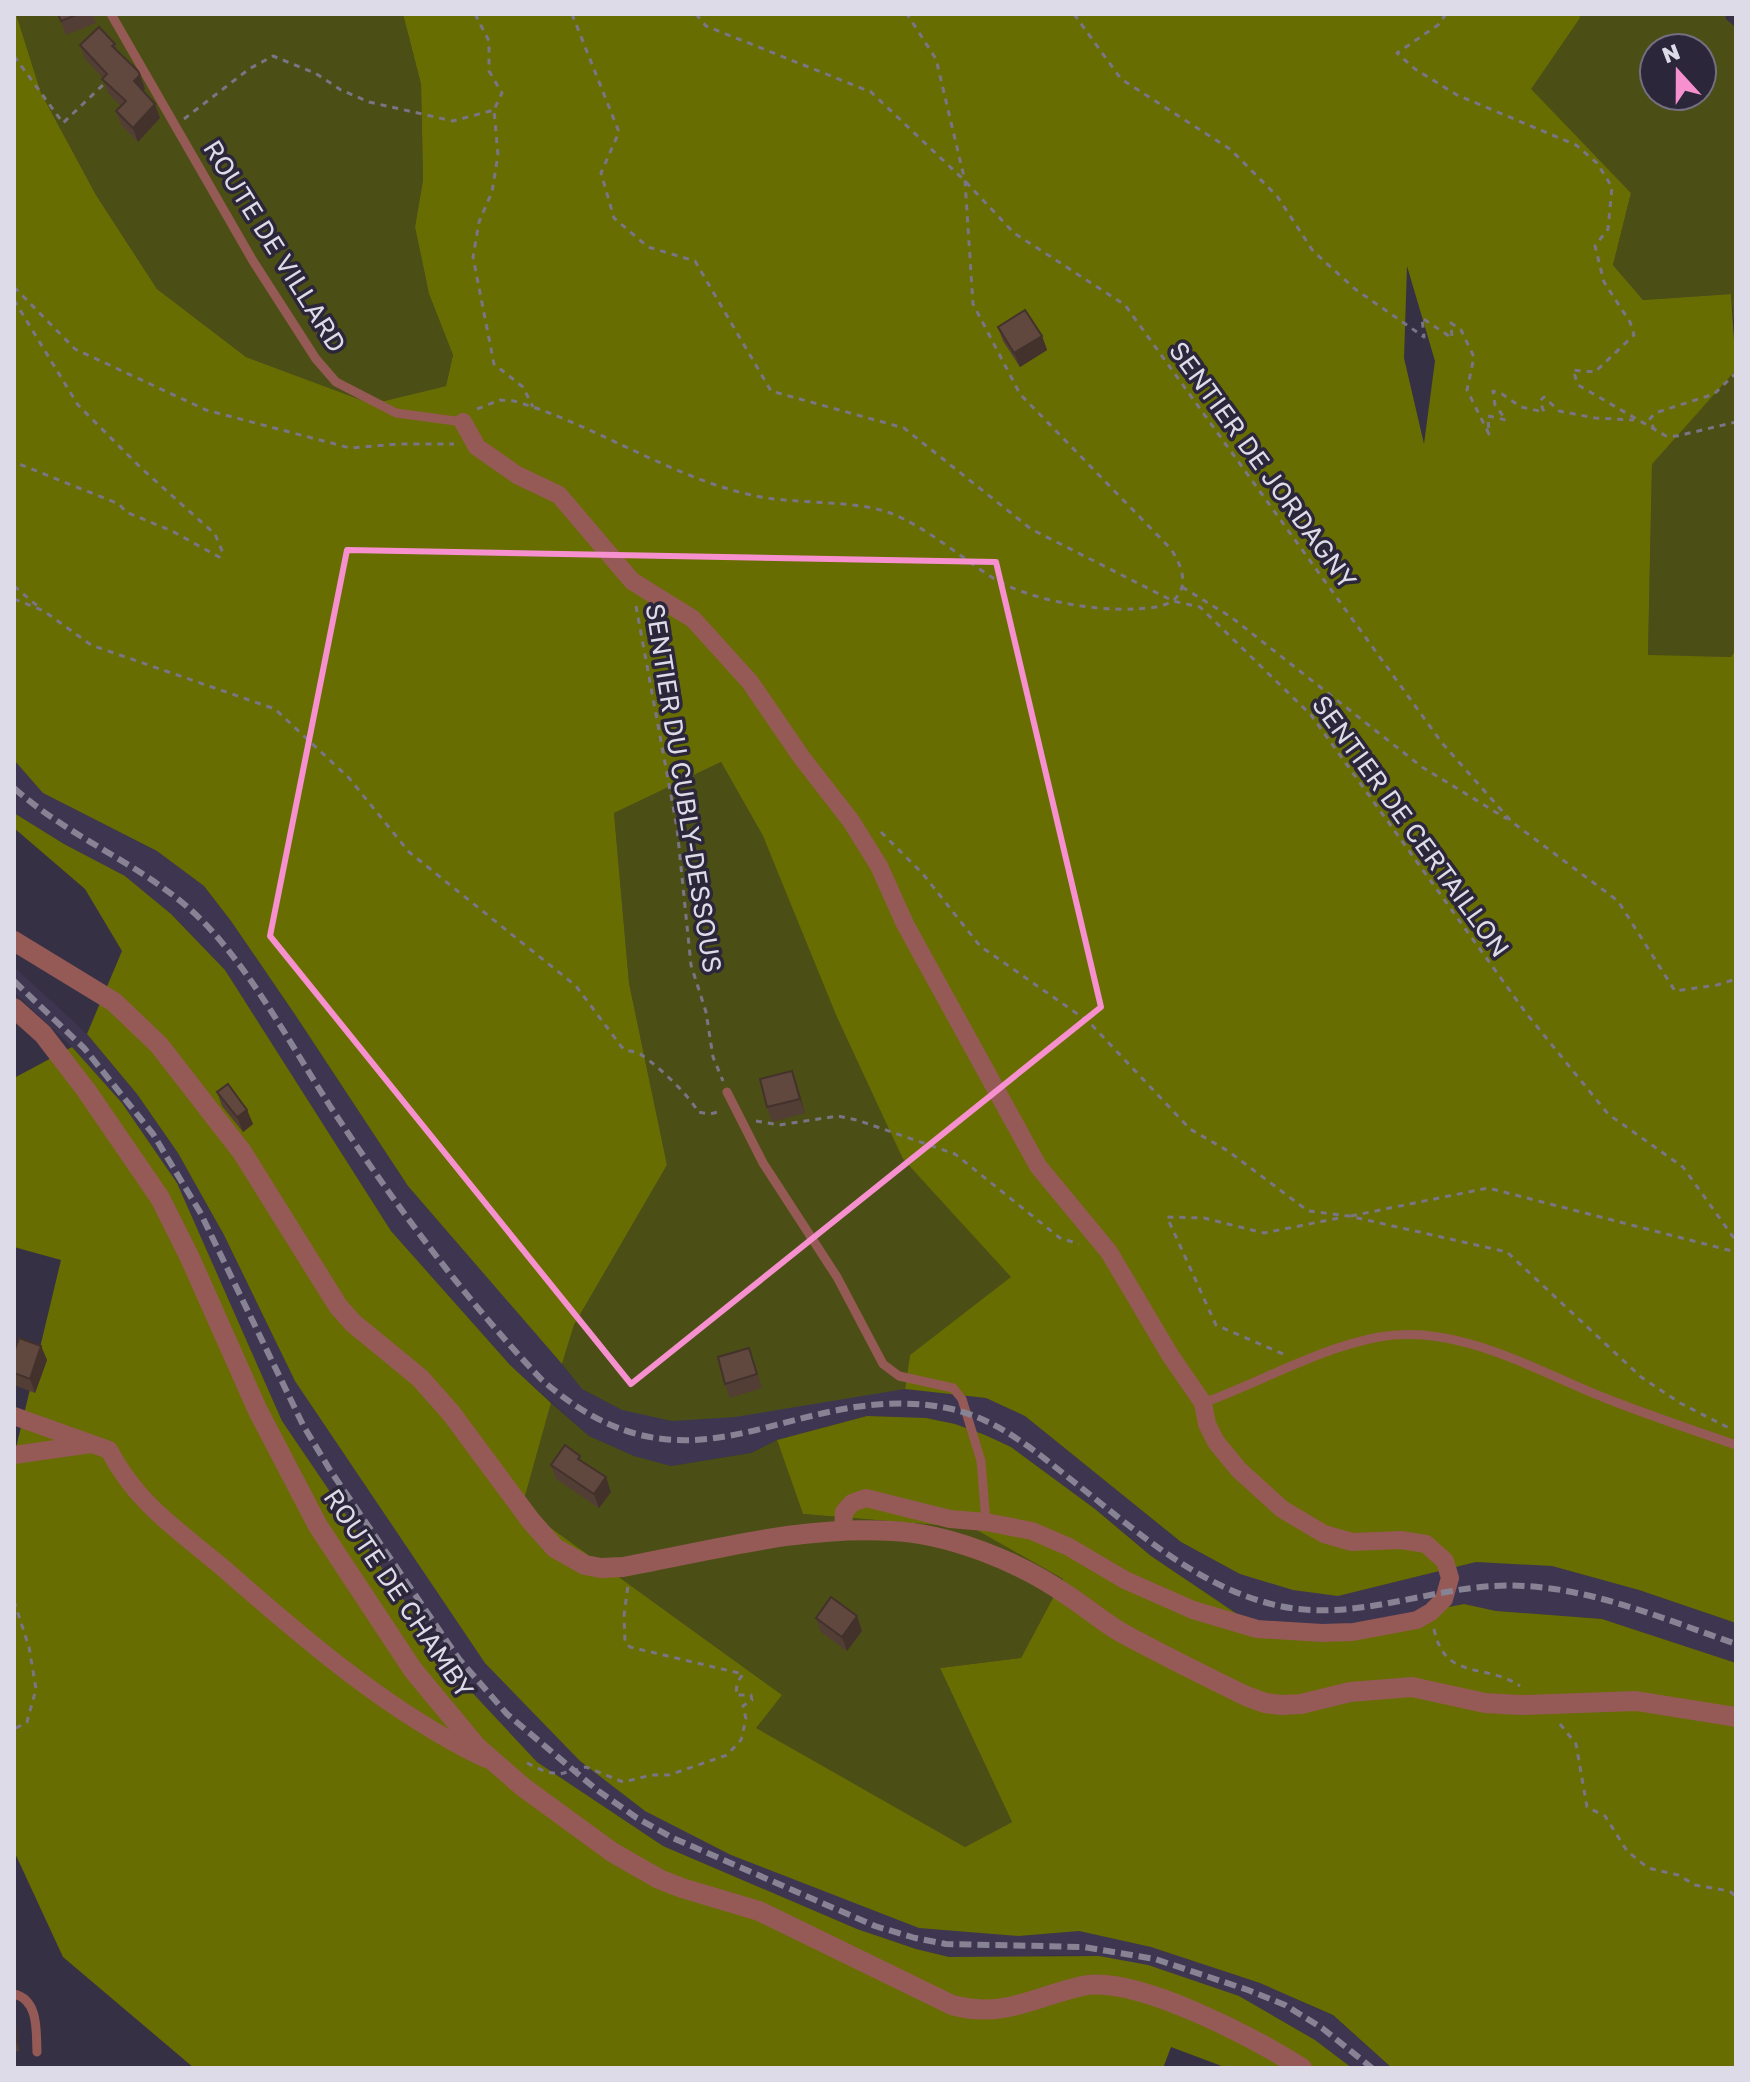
<svg xmlns="http://www.w3.org/2000/svg" width="1750" height="2082" viewBox="0 0 1750 2082" font-family="'Golos Text',sans-serif">
	<rect width="100%" height="100%" fill="#363044"/>
	<path fill="#3e3651" d="M14,760l29,33 114,58 47,35 27,35 65,95 112,170 135,154 39,49 40,21 198,-9 85,-12 81,9 39,18 156,126 59,32 98,22 138,-34 76,4 87,24 97,33v40l-134,-44 -106,-8 -32,-7 -110,21 -79,1 -35,-10 -89,-60 -56,-47 -84,-62 -56,-23 -29,-6 -59,-2 -90,24 -26,13 -80,13 -37,-10 -45,-20 -79,-71 -119,-134 -166,-261 -54,-56 -46,-38 -61,-32 -50,-31z
		M14,967l73,67 50,60 41,59 46,82 71,146 285,380 65,50 374,125 60,-5 72,16 109,36 72,32 60,53h-40l-37,-28 -76,-44 -124,-36 -16,-4 -49,-1 -57,4 -44,-2 -33,-8 -59,-20 -194,-83 -126,-84 -85,-91 -170,-250 -105,-238 -55,-80 -50,-56 -58,-55z"/>
	<path fill="#4c4f15" fill-rule="evenodd" d="M16,14h387l18,70 2,96 -8,47 14,67 24,61 -7,31 -74,18 -126,-47 -89,-68 -61,-94 -55,-102z
		M1580,14h145l1,5 10,9v312l-5,-46 -88,6 -30,-35 18,-72 -101,-104 50,-71zM1654,48h48v48h-48z
		M1736,370v279l-5,8 -83,-1 4,-193z
		M721,762l42,74 140,323 109,118 -102,78 -5,34 -170,28 -63,4 -50,-11 -40,-21 -20,-25 12,-39 93,-160 -38,-182 -15,-170z
		M551,1403l38,33 45,20 37,10 80,-13 26,-13 26,74 170,14 90,51 -42,79 -81,10 72,154 -47,25 -210,-119 27,-33 -260,-188z"/>
	<path fill="#686d01" fill-rule="evenodd" d="M14,14h2l25,79 55,102 61,94 89,68 126,47 74,-18 7,-31 -24,-61 -14,-67 8,-47 -2,-96 -18,-70h1177v4l-49,71 100,104 -18,72 30,35 88,-6 5,76 -84,94 -4,191 83,2 5,-8v974l-97,-33 -87,-24 -76,-4 -138,34 -45,-6 -53,-16 -59,-32 -156,-126 -39,-18 -81,-9 5,-34 101,-78 -108,-118 -66,-142 -74,-181 -42,-74 -107,51 15,170 38,182 -93,160 -12,39 -154,-178 -112,-170 -65,-95 -27,-35 -47,-35 -114,-58 -29,-33zM1407,266l28,95 -11,83 -20,-86z
		M14,813l50,31 61,32 46,38 54,56 166,261 119,134 41,38 -29,104 260,188 -26,33 209,119 47,-25 -72,-154 81,-10 42,-79 -90,-51 -170,-14 -26,-74 90,-24 59,2 29,6 30,11 26,12 84,62 56,47 89,60 35,10 79,-1 110,-21 32,7 106,8 134,44v405h-344l-59,-53 -73,-32 -109,-36 -72,-16 -60,5 -100,-8 -188,-73 -86,-44 -65,-50 -95,-98 -190,-282 -71,-146 -46,-82 -41,-59 -50,-60 35,-83 -37,-62 -71,-61z
		M72,1047l50,56 55,80 105,238 170,250 85,91 126,84 194,83 59,20 33,8 150,-1 49,9 91,31 76,44 37,28h-125l-56,-21 -8,21h-969l-131,-111 -49,-106v-395l47,-196 -47,-13v-169z"/>
	<g fill="none" stroke-linecap="round" stroke-linejoin="round">
		<path stroke="#7a7586" stroke-width="3" stroke-dasharray="6 6" stroke-linecap="butt" d="M475,14l14,27v30l13,22 -8,17 4,45 -6,37 -13,30 -6,35 21,107 29,23 10,20
			M572,14l47,118 -18,41 13,45 34,29 47,14 76,130 133,37 127,101 142,72 27,6 111,108 215,298 82,101 75,53 53,74
			M696,14l10,12 165,66 94,89 49,52 111,72 317,438 70,79 106,79 57,90 42,-6 19,-6
			M1074,14l47,65 109,70 47,47 36,55 42,38 69,48 -2,-19 30,20 -1,-15 10,7 13,27 -7,33 22,44 -1,-18 18,4 -11,-15 -2,-14 9,3 19,13 23,5 -4,-11 4,-4 15,14 36,7 39,2
			M1446,14l-8,11 -41,28 18,16 42,26 119,50 21,18 15,24 -4,42 -13,17 9,36 26,40 4,13 -39,37 -22,-2 5,15 88,51h11l59,-14
			M14,56l49,67 42,-40
			M184,119l65,-50 24,-13 42,17 26,17 28,12 84,19 41,-11
			M14,287l61,62 131,61 144,38 49,-4h55
			M14,300l64,105 62,62 75,67 8,19 -4,4 -47,-26 -46,-19 -7,-8 -105,-42
			M477,409l23,-9 14,1c82,24 154,75 237,94 43,10 101,4 139,18 33,12 72,45 103,65 36,22 100,33 141,31 14,-1 37,-1 45,-15 9,-15 0,-32 -8,-45l-151,-155 -47,-90 -8,-123 -29,-122 -29,-45
			M1655,430l-6,-10 6,-7 59,-19 22,-21
			M14,586l27,23
			M1182,587l49,30 191,150 85,52
			M14,599l30,12 47,34 184,64 74,69 60,74 167,134 48,64c7,1 14,2 19,6 15,10 48,41 55,56l12,2 12,-3
			M636,606l41,222 14,137 15,47 7,45 10,24
			M881,832l42,42 57,72 109,76 101,107 38,22 80,60 41,5 158,36 134,125 39,26 49,25
			M756,1121l23,4 59,-9 19,4 98,34 105,84 19,6
			M1351,1216l137,-28 248,64
			M1283,1354l-67,-29 -49,-108 37,1 60,15 80,-16
			M14,1601l15,46 7,42 -9,33 -13,7
			M1434,1629c11,53 51,33 86,57
			M1560,1724l16,20 11,63 18,9 22,35 21,17 30,7 17,10 34,6 7,5
			M527,1763l19,9 14,2 26,-7 37,15 29,-7h17l58,-20 14,-15 5,-21 -3,-13 9,-6 -1,-5h-15l1,-12 6,-9 -113,-27 -5,-5 -1,-26 4,-31"/>
		<path stroke="#955a55" stroke-width="9" d="M111,14l142,247 63,98 20,23 60,31 67,9
			M727,1092l36,71 74,114 46,87 16,12 54,12 9,11 19,62 5,61
			M1203,1403c58,-21 116,-55 176,-66 79,-14 155,33 226,61 43,17 87,32 131,47
			M14,1994c25,6 22,37 23,58"/>
		<path stroke="#955a55" stroke-width="18" d="M463,422l14,25 40,28 42,20 73,86 61,38 57,63 52,76 49,63 28,45 26,58 133,242 71,86 61,103 33,48 4,21 9,18 23,28 43,39 42,25 28,8 49,-2 25,4 19,17 5,17 -6,21 -13,13 -14,8 -64,12 -31,1 -65,-4 -64,-19 -68,-30 -56,-33 -37,-16 -46,-9 -36,-3 -84,-21 -14,5 -8,9 -1,18
			M14,1416l95,34c28,54 68,79 113,117 81,71 166,145 264,192
			M14,1455l77,-11"/>
		<path stroke="#955a55" stroke-width="20" d="M14,941l100,61 45,43 83,107 96,154 15,17 67,55 31,35 80,108 24,27 30,17 16,3 22,-1c88,-16 179,-42 270,-36 57,3 127,31 174,64 19,12 36,27 55,38 41,22 83,43 124,63l19,7 17,2 19,-1 49,-12 62,-5 73,16 36,2 115,-4 100,16
			M14,1008l29,26 43,56 74,108 30,60 68,153 60,115 95,144 63,76 47,41 89,65 47,27 23,9 77,23 193,94c51,14 82,-8 130,-19 53,-12 174,53 220,82"/>
		<path stroke="#888394" stroke-width="6" stroke-dasharray="12 6" stroke-linecap="butt" d="M14,788c61,55 141,80 197,142 47,52 81,117 119,176 63,96 133,191 212,274 154,134 248,-2 405,28 47,9 86,41 122,70 60,47 121,103 195,124 78,24 151,-11 229,-16 84,-5 165,31 243,58
			M14,981l70,67 69,86 47,78 103,213 27,45 129,189 48,55 90,76 40,28 36,20 202,88 40,12 31,6 138,3 71,12 93,31 37,15 37,23 50,40"/>
	</g>
	<path fill="#533e36" d="M58,14h34l4,9 -30,12z
		M115,44l2,7 23,24 5,14 -2,2 12,13 5,14 -22,24 -17,-17 -5,-14 5,-5 -13,-13 -5,-15 -18,-19 -5,-14z
		M998,327l44,9 5,14 -27,17 -17,-26z
		M792,1071l13,42 -33,9 -5,-15z
		M217,1092l30,18 6,14 -10,8 -21,-26z
		M41,1346l6,14 -12,33 -21,-8v-33z
		M754,1362l8,26 -32,10 -5,-14z
		M580,1456l2,6 29,30 -12,16 -43,-29 -5,-14z
		M816,1618l46,13 -15,20 -26,-19z
		M14,2003l5,48 -5,1z"/>
	<path fill="#43322c" d="M140,75l5,14 -6,6 -5,-14z
		M155,104l5,14 -22,24 -5,-14z
		M1042,336l5,14 -27,17 -6,-14z
		M792,1071l5,14 8,28 -5,-14z
		M247,1110l6,14 -10,8 -6,-15z
		M41,1346l6,14 -12,33 -5,-14z
		M606,1477l5,15 -12,16 -5,-14z
		M857,1616l5,15 -15,20 -5,-14z
		M14,2003l5,48 -5,-15z"/>
	<path fill="#60483f" stroke="#43322c" stroke-width="2" d="M58,14h21l-18,7z
		M99,27l16,17 -3,2 26,25 2,4 -6,6 21,23 -22,24 -17,-17 10,-10 -24,-22 5,-5 -27,-29z
		M1025,310l17,26 -28,17 -16,-26z
		M792,1071l8,28 -33,8 -7,-28z
		M228,1084l19,26 -10,7 -20,-25z
		M19,1338l22,8 -11,33 -16,-6v-21z
		M749,1348l8,26 -32,10 -7,-27z
		M565,1445l15,11 -2,3 28,18 -12,17 -43,-29z
		M831,1597l26,19 -15,21 -26,-19z"/>
	<path fill="none" stroke="#f690cf" stroke-width="6" stroke-linejoin="round" d="M347,550l649,12 105,445 -470,377 -361,-448z"/>
	<g text-anchor="middle" dominant-baseline="central" stroke-width="7" stroke-linejoin="round" paint-order="stroke">
		<g font-size="26" fill="#dedbe8" stroke="#2c263a">
			<text transform="translate(275 246) rotate(58)">ROUTE DE VILLARD</text>
			<text transform="translate(1263 465) rotate(54)">SENTIER DE JORDAGNY</text>
			<text transform="translate(684 788) rotate(81)">SENTIER DU CUBLY-DESSOUS</text>
			<text transform="translate(1411 826) rotate(54)">SENTIER DE CERTAILLON</text>
			<text transform="translate(399 1593) rotate(56)">ROUTE DE CHAMBY</text>
		</g>
	</g>
	<rect width="1750" height="2082" fill="none" stroke="#dedbe8" stroke-width="32"/>
	<g transform="translate(1678 72) rotate(339)"><circle r="38" fill="#2c263a" stroke="#736e80" stroke-width="2"/>
	<path d="M0-6L14 30L0 20L-14 30Z" fill="#f690cf"/>
	<text y="-12" font-size="22" font-weight="bold" text-anchor="middle" fill="#dedbe8">N</text>
	</g>
</svg>
